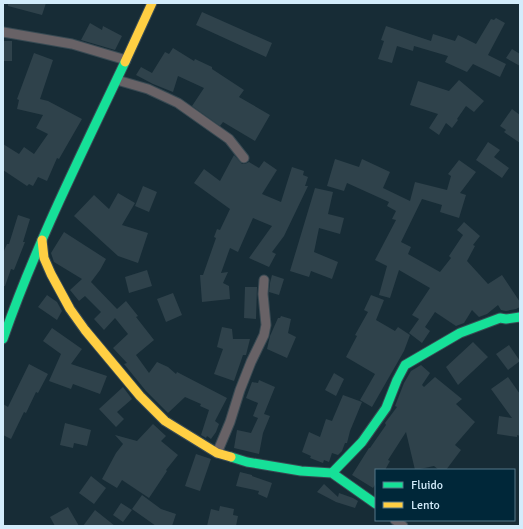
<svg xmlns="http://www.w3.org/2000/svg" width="523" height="529" viewBox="0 0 523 529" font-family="Signika,sans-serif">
	<rect width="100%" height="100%" fill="#172c36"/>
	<path fill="#2f424b" d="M8,3h38l-4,12 -34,-9z
		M202,12l70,31 -6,14 -70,-32z
		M496,18l9,5 -17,32 18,9 -6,13 -27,-13 -6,8 -22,-10 3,-6 -34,-10 -1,5 -16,-5 -5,17 -14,-4 6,-18 -3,-1 5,-14 45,15 2,-7 22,7 3,-6 18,9 15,-25 3,1z
		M90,23l12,7 1,-4 19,10 -7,14 -34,-10z
		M3,41h9v20h-9z
		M173,48l21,13 1,-2 17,8v2l32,21 -5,7 31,18 -15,26 -32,-19 -3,4 -28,-20 12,-18 -26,-12 -5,16 -20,-8 -17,-9 5,-8 11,6 13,-21 4,2z
		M512,49l8,5v12l-14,-8z
		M34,53l19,7 -13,39 8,2 34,18 -23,40 -2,-1 -10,23 -9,-4 -5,9 -4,-2 -2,2 -24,-16v-26l16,10 5,-7 10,7 14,-20 -12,-6 7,-13 -26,-6 2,-9 -2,-1z
		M459,80l25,21 -10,11 -8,-6 -9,13 1,1 -6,8 -6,-5 -7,12 -10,-7 9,-14 -28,-9 8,-24 31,10z
		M512,109l8,6v28l-16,-11 2,-2 -6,-4z
		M488,142l12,8 -6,7 15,11 -7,10 -26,-18z
		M234,155l8,9h3l4,-2 10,6 5,-7 13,9 -15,24 19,8 11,-35 12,4 -1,4 5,2 -3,9h3l-24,50 -12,16 4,2 -7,13 -20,-9 23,-32 -19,-8 -15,34 -8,-4 -9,25 7,-1 -5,11 6,3 1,13 -28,3 -2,-27h3l13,-37 -2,-1 3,-8 3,1 10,-21 -36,-26 10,-14 16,12z
		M335,159l24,8 3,-8 28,13 -7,16 27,13 5,-19 32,8 4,-14 -3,-2 11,-14 17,12 -16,21 6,2 -7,23 -19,-6 2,-7 -20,-6 -21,43 10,5 -3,7 32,18 11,-14 -2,-2 14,-21 -6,-5 7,-8 16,14 -7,9 2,1 -8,15 21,23 14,-9 18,27v5l-4,2 -10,2 -5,-1 -3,-5 -11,9 -8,3 -7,-7 -8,13 -8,3 -21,-14 -10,15 5,4 -8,12 -13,-10 10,-14 -7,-4 18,-27 -31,-18 -9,28 -11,-3 8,-29 -12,-6 21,-40 -4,-1 4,-8 -9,-5 2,-4 -42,-19 -3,8 -17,-5z
		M143,186l14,6 -8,20 -14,-6z
		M315,188l18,4 -5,22 16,4 -4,16 -21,-6 -5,24 24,10 -6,17 -21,-8 -2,6 -19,-6z
		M118,193l17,10 -13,22 26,8 -10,30 -20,-7 -44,-40 20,-21 15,14z
		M18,215l12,4 -7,23h2l-11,28 -3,-1 -6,17h-2v-33l4,-9h2z
		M64,232l42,27 -6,11 -9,12 26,27 9,-8 12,15 -2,1 18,23 -18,15 13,18 8,-11 11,5 8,7 1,-2 50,26 -12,23 4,3 -3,8 -5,7 -4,-3 -1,2 -5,-3 8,-25 -9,-4 1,-2 -16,-7 -17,16 -22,-22 -22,-27 3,-1 -14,-15 15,-14 -13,-16 -11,12 -10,-11 7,-7 -16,-16 -6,5 -9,-11 12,-11 -28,-17 -3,-9z
		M147,270l5,16 -23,7 -4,-16z
		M272,275l12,4 -5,16 -10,-3 1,-9z
		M245,287h12l-1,32 -12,-1z
		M173,293l9,22 -16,7 -9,-23z
		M47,295l10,7 5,9 -5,9 -19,-13z
		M371,295l13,5 -8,20 19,11 3,-4 12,8 -6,16 -32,56 -12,-7 15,-26 -29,-17 11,-21 -2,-1 13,-23 -4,-2z
		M281,316l10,3 -3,14 8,4 -9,21 -20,-9 3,-13 8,-18h2z
		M222,327l10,2 1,10h17l-4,16h-3l-9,26 -20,-7 9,-25 -6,-2z
		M52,328l30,21 -11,15 36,12 -7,18 -27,-10 -2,5 -22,-8 12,-27 -18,-13z
		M473,342l15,15 -30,28 -12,-18z
		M509,345l11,16 -12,9 -12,-16z
		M29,364l19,10 -10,19 -2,-1 -10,21 -2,-1 -13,27 -8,-4v-31l5,3z
		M421,365l9,8 -8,12 2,2 11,-10 27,22 -6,5 19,18 -20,23 6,5 -15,20h-7l-5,-4 -19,4 -9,-38 -18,28 2,1 -5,9h-9v13l-3,5 -21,-13 17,-27h1l16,-23 -1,-2 12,-16 -2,-1 9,-23 7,-12z
		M334,373l10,6 -8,17 -11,-6z
		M508,377l12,17v42l-3,-1v2l-20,-3 2,-18 13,2 -21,-29z
		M259,380l16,7 -11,27 6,2 -7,17 -4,21 -25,-6 3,-18 14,3 7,-15 -5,-2 5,-13 -12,-5 6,-16 6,1z
		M123,387l9,12 -15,13 7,7 -8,8 -17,-18z
		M343,395l19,7 -12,29 -3,12h-2l-3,8 -4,4 -6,-2 -3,9 -5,-2 -1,3 -13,-5 1,-2 -9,-4 7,-20 11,5 6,-18 6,2z
		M65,423l26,7 -4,16 -13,-3 -1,5 -13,-3z
		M153,424l13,12 -5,5 17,14 -12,15 1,1 -18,27 -27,-18 -5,8 -15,-9 14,-26 7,-9 -8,-9 22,6z
		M196,454l15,5 -11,32 -15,-5z
		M240,472l12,3v1l20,7 -5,15 -9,-4 1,-3 -23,-5z
		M91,476l15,12 -12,16 -15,-11z
		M324,484l14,13 1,-4 14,5 5,3 -3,7 -19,-6 -19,-10z
		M142,495l19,14 15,5 -4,12h-16l-24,-17z
		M121,503l11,7 -9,12 -10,-7z
		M220,506l14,3 -1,6 5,1 -2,10h-29l4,-17 8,2z
		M68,507l11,19h-24l-5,-9z
		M95,510l20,16h-32z"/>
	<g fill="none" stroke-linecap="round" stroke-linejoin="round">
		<g stroke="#384a53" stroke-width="11">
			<path id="street" d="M3,32l69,12 54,16
				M117,80l31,9 30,14 51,36 15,19
				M217,453l13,-31 10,-32 11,-28 13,-27 2,-10 -3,-31 1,-14
				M395,520l8,6"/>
		</g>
		<g stroke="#384a53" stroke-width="11">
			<path id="fast" d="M3,339c33,-95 79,-186 122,-277
				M231,457l16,5 54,9 31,2 44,31
				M332,473l30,-31 24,-34 11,-28 8,-15 55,-32 40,-15 6,1 14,-2"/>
		</g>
		<g stroke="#384a53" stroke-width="11">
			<path id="slow" d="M125,62l27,-59
				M42,240l2,18 7,16 19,35 15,21 55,66 25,25 52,32 14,4"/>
		</g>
		<use href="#street" stroke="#686266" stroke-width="9"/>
		<use href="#fast" stroke="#16e098" stroke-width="9"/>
		<use href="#slow" stroke="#ffcf43" stroke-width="9"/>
	</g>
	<rect width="523" height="529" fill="none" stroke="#d3ecfb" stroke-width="8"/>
	<rect x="375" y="469" width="140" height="52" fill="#002739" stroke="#547687"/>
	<rect x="383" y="482" width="20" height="6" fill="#16e098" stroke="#547687"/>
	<text x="411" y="489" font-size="12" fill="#d3ecfb">Fluido</text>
	<rect x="383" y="502" width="20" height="6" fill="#ffcf43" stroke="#547687"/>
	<text x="411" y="509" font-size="12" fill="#d3ecfb">Lento</text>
</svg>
